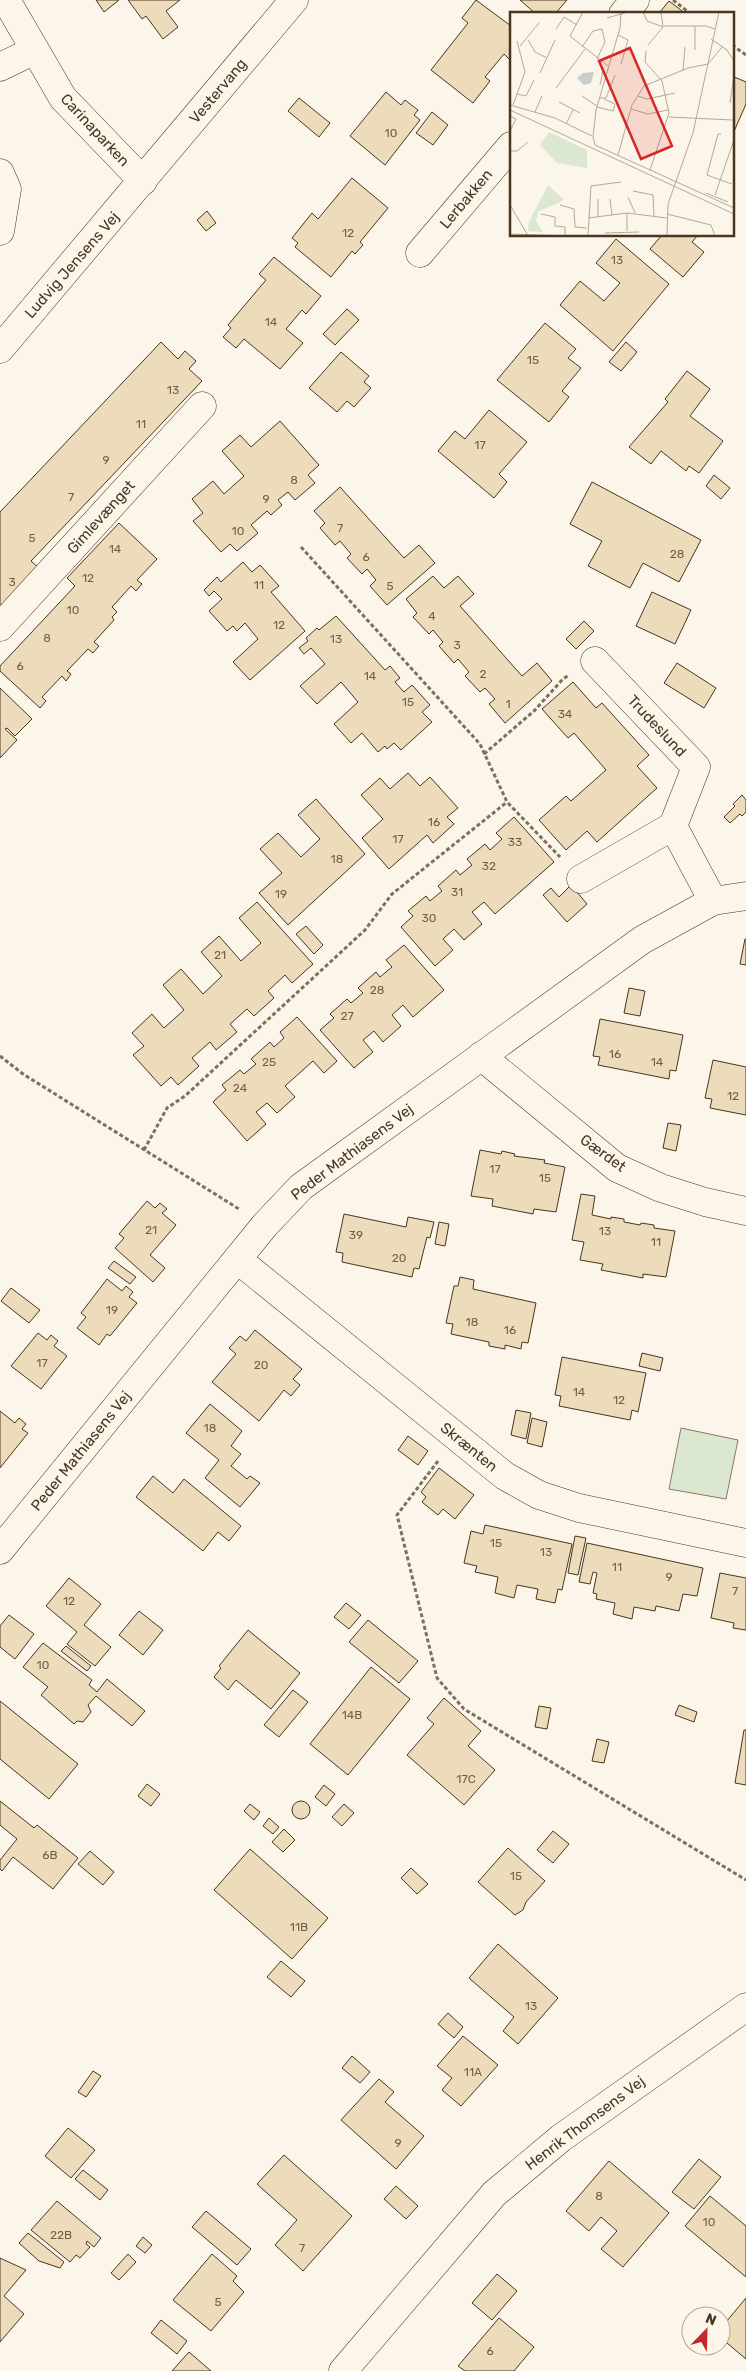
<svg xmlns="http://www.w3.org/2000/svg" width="746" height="2371" viewBox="0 0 746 2371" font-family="Rubik,sans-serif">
	<rect width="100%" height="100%" fill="#fbf6e9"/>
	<path fill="#dce7d0" stroke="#887966" d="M681,1428l57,12 -12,59 -57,-10z"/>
	<path fill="#ecdcbc" stroke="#4a3520" d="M96,0h23l-15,12z
		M128,0h52l-14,11 12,16 -15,12 -17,-23 -4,3z
		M476,0l35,26v31l-2,2 -5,-5 -19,23 5,4 -17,22 -42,-33 37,-47 -6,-5z
		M520,0h47l-12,14h-19z
		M669,1l17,13h-23l-3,-2z
		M732,76l14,6v22l-14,32z
		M386,92l15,13 4,-5 13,10 -4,5 6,5 -35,45 -35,-29z
		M299,98l31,25 -11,14 -31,-26z
		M432,112l16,13 -15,20 -17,-12z
		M352,178l36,30 -28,34 3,3 -8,9 -3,-3 -21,26 -36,-30 3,-4 -6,-5 20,-25 6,6z
		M207,211l9,12 -10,8 -9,-11z
		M662,235h36l-6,7 12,10 -21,25 -33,-28z
		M616,239l53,45 -56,67 -53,-46 20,-24 24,20 16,-18 -24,-20z
		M274,257l47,39 -15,18 -4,-4 -16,19 17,14 -23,26 -36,-30 -8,9 -13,-11 8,-9 -3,-3 38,-45 -7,-6z
		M347,309l12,11 -24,25 -12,-11z
		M545,323l31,26 -8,9 13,10 -19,23 7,6 -20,25 -52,-42z
		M161,342l17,17 7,-8 11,10 -7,8 13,12 -171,180 8,7 -39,42v-98z
		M626,342l11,10 -16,19 -12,-9z
		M341,352l28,24 -5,6 7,6 -17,19 -7,-6 -10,11 -28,-24z
		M687,371l23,18 -20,27 33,25 -24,32 -10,-7 -3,5 -25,-20 -10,13 -22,-17 39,-45 -3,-3z
		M489,410l38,32 -28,32 8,8 -13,16 -56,-47 17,-20 10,8z
		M280,421l39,44 -11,10 7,8 -20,17 -7,-8 -10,8 4,5 -11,10 -4,-4 -16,14 7,8 -21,18 -7,-7 -9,8 -28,-31 10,-8 -11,-14 21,-18 11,13 20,-18 -22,-25 18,-16 11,12z
		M714,475l16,13 -9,11 -15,-13z
		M592,482l109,58 -22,42 -36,-19 -13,25 -42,-22 14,-25 -32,-17z
		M340,487l64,71 15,-13 16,18 -48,42 -17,-19 6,-6 -9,-11 -5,5 -15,-16 4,-4 -11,-13 -5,4 -15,-17 5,-5 -11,-12z
		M119,523l38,36 -20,21 5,4 -6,7 -5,-5 -19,21 5,5 -5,5 2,3 -20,22 5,4 -6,7 -5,-4 -21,22 4,3 -5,7 -4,-5 -20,21 4,4 -6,7 -40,-37v-5l75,-80 -8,-8z
		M243,562l9,10 8,-7 19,21 -8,6 34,39 -55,49 -17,-18 25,-23 -13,-16 -8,8 -4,-5 -6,5 -18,-20 13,-12 -8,-8 -5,5 -5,-6 13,-13 4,5z
		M433,576l11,12 14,-12 16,18 -14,12 62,70 15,-13 15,18 -47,42 -16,-19 6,-5 -10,-11 -5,4 -15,-16 4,-4 -11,-13 -4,4 -15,-17 4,-4 -10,-12 -4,4 -16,-17 4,-4 -11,-14z
		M652,592l39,18 -16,34 -39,-18z
		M336,616l49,54 5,-4 10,12 -5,4 9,10 8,-7 18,20 -8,7 10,10 -31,28 -7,-7 -7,6 -2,-3 -7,6 -16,-19 -11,10 -17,-19 24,-22 -17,-20 -24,22 -17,-18 25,-22 -14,-16 -7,6 -5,-6 9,-7 -2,-3 11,-10 2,2z
		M584,621l10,10 -18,18 -10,-10z
		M677,663l39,25 -12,20 -40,-25z
		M573,682l23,26 6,-5 47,52 -12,11 20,22 -60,54 -10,-11 -21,19 -27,-30 27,-24 5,5 35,-31 -32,-37 -6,5 -26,-29z
		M0,688l32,31 -17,17 -8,-8 -2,1 12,11 -17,18z
		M408,773l12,13 10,-9 28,31 -11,9 7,7 -21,19 -6,-8 -38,34 -27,-31 21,-19 -22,-24 19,-17 10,11z
		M742,795l4,5v12l-4,4 -2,-2 -10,9 -6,-6 11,-11 -2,-2z
		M316,799l49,55 -77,71 -29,-32 23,-20 -22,-24 18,-16 23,24 19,-18 -22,-24z
		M514,817l40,45 -59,52 -11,-12 -12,10 10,12 -18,16 -10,-11 -11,10 10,11 -18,16 -34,-39 12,-11 -5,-5 18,-15 4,5 12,-10 -4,-5 18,-16 4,5 12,-10 -5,-6 18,-15 5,6 12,-11 -6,-6z
		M571,885l16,19 -20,18 -24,-27 8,-7 8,9z
		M257,902l56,62 -21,19 -7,-8 -17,16 6,7 -20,18 -7,-7 -17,15 7,8 -21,18 -6,-8 -18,16 7,8 -21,19 -7,-8 -10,9 -28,-31 11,-9 -12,-13 20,-19 12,14 20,-18 -21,-25 18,-16 22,25 19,-18 -21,-24 18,-16 22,25 20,-18 -22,-25z
		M306,926l17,19 -9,9 -18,-20z
		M745,939h1v26l-6,-1z
		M404,945l40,45 -31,27 -10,-12 -11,10 9,11 -18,16 -9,-11 -11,9 10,12 -19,16 -34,-38 14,-12 -4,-4 17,-15 4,4 12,-10 -5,-5 18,-16 4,5 12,-10 -6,-7z
		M629,988l16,3 -5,25 -16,-3z
		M297,1017l40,44 -13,12 -11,-12 -28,25 10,11 -18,16 -10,-10 -11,9 10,12 -19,17 -34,-39 13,-12 -4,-5 18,-15 4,4 12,-10 -5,-5 19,-17 4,5 10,-9 -4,-6z
		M600,1019l83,16 -7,36 -6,-1 -1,9 -71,-14 2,-8 -7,-1z
		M713,1060l33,7v48l-36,-7 2,-9 -7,-1z
		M668,1123l13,2 -5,26 -13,-3z
		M480,1150l21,4 1,-3 13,3 -1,2 31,4 -1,3 21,4 -9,45 -22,-3 -1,5 -41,-8 1,-7 -22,-3z
		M581,1194l14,2 -3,19 19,4v-2l13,2v3l16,3 1,-2 13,2v3l21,3 -9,46 -23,-3v4l-42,-8 2,-6 -23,-4 4,-18 -12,-2z
		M147,1201l8,7 5,-5 7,6 -5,4 14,12 -26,30 15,13 -12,14 -38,-34 9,-10 -5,-4z
		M344,1214l62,13 2,-10 26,5 -4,16 -3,-1 -8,32 -5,-1 -2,9 -70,-15 1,-9 -7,-1z
		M439,1222l10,2 -4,22 -10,-2z
		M114,1261l22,16 -6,7 -22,-16z
		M460,1277l14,3 -1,9 63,14 -8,40 -6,-1 -1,7 -16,-4v4l-16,-3v-4l-38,-8 2,-10 -7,-1 8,-37h4z
		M107,1279l15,12 4,-5 7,6 -4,5 8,6 -27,33 -3,-2 -8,11 -22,-17 9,-11 -5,-4z
		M11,1288l29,22 -11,13 -28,-22z
		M255,1330l47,39 -9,10 7,6 -9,11 -7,-6 -25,31 -47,-39 24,-28 -7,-6 11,-12 6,5z
		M38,1333l9,7 4,-5 7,6 -4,5 13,10 -26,33 -30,-23z
		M642,1353l21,5 -3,13 -21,-5z
		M562,1357l84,16 -8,39 -6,-2 -2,10 -71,-14 2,-10 -6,-1z
		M210,1404l32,27 -11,15 10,8 -10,12 16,13 3,-3 10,7 -20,24 -35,-29 14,-18 -33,-27z
		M516,1410l15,3 -5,26 -15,-4z
		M0,1411l15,12 4,-5 7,6 -4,5 6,4 -28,35z
		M532,1418l15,4 -5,25 -15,-4z
		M408,1436l20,15 -10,14 -20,-15z
		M439,1468l35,27 -19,24 -12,-10 -5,6 -16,-13 4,-5 -5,-5z
		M153,1476l20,17 11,-14 57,47 -12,15 -11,-9 -15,19 -67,-54z
		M485,1525l87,19 -10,46 -4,-1 -3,14 -19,-4 2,-10 -21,-4 -3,13 -19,-5 3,-16 -23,-5 2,-6 -13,-3 7,-32 12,3z
		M575,1536l11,2 -8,37 -10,-2z
		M587,1543l116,25 -6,28 -14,-2 -4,17 -23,-5 -1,5 -21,-4 -2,12 -19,-5 2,-11 -19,-4 1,-5 -4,-1 4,-20 -4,-1 -3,12 -11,-2z
		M720,1573l26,5v52l-13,-2 1,-5 -23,-5z
		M69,1578l32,26 -17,21 27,22 -16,19 -28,-22 10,-12 -31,-26z
		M346,1603l15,12 -12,14 -15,-12z
		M139,1611l24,19 -20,25 -24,-20z
		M9,1615l25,19 -19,25 -15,-12v-21z
		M368,1620l50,41 -19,22 -50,-41z
		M248,1630l52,43 -29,36 -35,-29 -8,10 -14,-13 7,-9 -2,-2z
		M43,1643l49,37 -3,5 8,7 10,-13 38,32 -13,15 -36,-30 -8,9 3,7 -8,10 -6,-1 -3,3 -33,-29 7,-8 -25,-20z
		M66,1646l25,20 -4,5 -26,-20z
		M371,1667l39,32 -62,76 -38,-31z
		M293,1690l15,12 -29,35 -15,-12z
		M444,1698l37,33 -13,15 27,24 -31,35 -57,-50 27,-31 -7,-6z
		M0,1701l78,63 -29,35 -49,-40z
		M679,1705l18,7 -3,10 -19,-7z
		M539,1706l12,2 -4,21 -12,-2z
		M744,1730h2v55l-11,-2z
		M597,1739l12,3 -5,21 -12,-2z
		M147,1784l13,10 -9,12 -13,-10z
		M324,1785l11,9 -9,12 -11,-9z
		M292 1810a9 9 0 1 1 18 0a9 9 0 1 1-18 0Z
		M0,1801l34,27 3,-3 41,33 -25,31 -40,-32 -11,14 -2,-2v-9l17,-21 -17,-14z
		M250,1804l10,8 -6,8 -10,-9z
		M344,1804l10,9 -12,13 -10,-9z
		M269,1818l10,9 -6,7 -10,-8z
		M284,1829l11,11 -12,12 -11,-10z
		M553,1831l16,13 -16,19 -16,-13z
		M508,1848l37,33 -19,21 -3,8 -8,5 -37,-33z
		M250,1849l78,69 -36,41 -78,-69z
		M90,1851l24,21 -11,13 -25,-21z
		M411,1868l17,16 -11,10 -16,-16z
		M498,1944l60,54 -40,46 -15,-13 11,-14 -45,-39z
		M281,1961l24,20 -14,16 -24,-20z
		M448,2013l15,14 -9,11 -16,-14z
		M463,2036l35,29 -37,41 -19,-16 10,-12 -15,-12z
		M352,2056l18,16 -10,11 -18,-15z
		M93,2071l8,5 -15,21 -8,-5z
		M379,2079l15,13 -9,10 39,34 -28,33 -55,-49z
		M68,2128l27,22 -24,28 -26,-22z
		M284,2155l68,61 -49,55 -28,-26 22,-25 -40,-36z
		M699,2159l22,18 -27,32 -22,-17z
		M609,2161l60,52 -46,54 -22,-18 16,-18 -16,-14 -12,14 -23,-20z
		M83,2170l25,20 -8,10 -25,-21z
		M396,2186l22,20 -12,13 -22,-20z
		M710,2196l36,30v51l-61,-51z
		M57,2201l44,37 -7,9 -7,-6 -1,3 4,3 -10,11 -4,-3 -6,7 -39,-32z
		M206,2211l45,38 -14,16 -45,-38z
		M28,2233l36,29 -4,6 -21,-7 -20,-18z
		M143,2237l9,8 -7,8 -9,-7z
		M128,2254l8,8 -17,18 -8,-7z
		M212,2254l25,22 -4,5 11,11 -33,39 -38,-31z
		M0,2258l26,12 -22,26 20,18 -24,28z
		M497,2274l20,17 -25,29 -20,-17z
		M746,2298v61l-25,-21v-10z
		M499,2318l35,29 -20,24h-49l-7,-5z
		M161,2320l26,21 -10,13 -26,-21z
		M189,2352l22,19h-39z"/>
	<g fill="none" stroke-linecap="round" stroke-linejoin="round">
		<g stroke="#4a3520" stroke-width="29">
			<path id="minor" d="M6,0l57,98 80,83
				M623,14l12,-14
				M0,67l35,-17
				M0,173l7,16 -7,42
				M420,253l91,-107
				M0,627l202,-221
				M595,661l101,106 -23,59 40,75
				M581,879l92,-53
				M481,1056l136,112 44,20 44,14 41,9
				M237,1259l268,217 34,19 40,13 167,35
				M0,1550l265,-325 36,-38 341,-247 71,-39 33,-5
				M343,2371l151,-177 67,-56 185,-131"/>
		</g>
		<g stroke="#4a3520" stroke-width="29">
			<path id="tertiary" d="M0,349l294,-349"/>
		</g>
		<path stroke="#7f6f5c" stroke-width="3" stroke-dasharray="4 2.5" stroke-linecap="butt" d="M673,0l18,14
			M732,45l14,10
			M301,547l179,197 27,58 53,55
			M484,754l50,-43 29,-32 6,-4
			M0,1056l23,18 216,135
			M144,1150l23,-42 18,-12 180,-166 27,-36 115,-92
			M438,1461l-41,54 40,163 27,31 282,171"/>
		<use href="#minor" stroke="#fbf6e9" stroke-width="28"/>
		<use href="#tertiary" stroke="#fbf6e9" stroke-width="28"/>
	</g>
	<g text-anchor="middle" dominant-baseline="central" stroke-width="4" stroke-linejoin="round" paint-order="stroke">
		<g font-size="12" fill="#725f47">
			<text x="391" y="133">10</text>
			<text x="348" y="233">12</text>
			<text x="617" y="260">13</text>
			<text x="271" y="322">14</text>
			<text x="533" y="360">15</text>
			<text x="173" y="390">13</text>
			<text x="141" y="424">11</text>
			<text x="480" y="445">17</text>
			<text x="106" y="460">9</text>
			<text x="294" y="480">8</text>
			<text x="71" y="497">7</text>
			<text x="266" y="499">9</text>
			<text x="340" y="528">7</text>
			<text x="238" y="531">10</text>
			<text x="32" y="538">5</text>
			<text x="115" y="549">14</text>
			<text x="677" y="554">28</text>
			<text x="366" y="557">6</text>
			<text x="88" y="578">12</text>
			<text x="12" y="582">3</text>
			<text x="259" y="585">11</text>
			<text x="390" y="586">5</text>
			<text x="73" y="610">10</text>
			<text x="432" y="616">4</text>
			<text x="279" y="625">12</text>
			<text x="47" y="638">8</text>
			<text x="336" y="639">13</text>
			<text x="457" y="645">3</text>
			<text x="20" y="666">6</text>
			<text x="483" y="674">2</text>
			<text x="370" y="676">14</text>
			<text x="408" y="702">15</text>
			<text x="508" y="704">1</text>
			<text x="565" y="714">34</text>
			<text x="434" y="822">16</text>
			<text x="398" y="839">17</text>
			<text x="515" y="842">33</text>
			<text x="337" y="859">18</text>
			<text x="489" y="866">32</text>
			<text x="457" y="892">31</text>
			<text x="281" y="894">19</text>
			<text x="429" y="918">30</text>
			<text x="220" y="955">21</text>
			<text x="377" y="990">28</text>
			<text x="347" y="1016">27</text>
			<text x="615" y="1054">16</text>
			<text x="269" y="1062">25</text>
			<text x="657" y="1062">14</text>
			<text x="240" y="1088">24</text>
			<text x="733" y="1096">12</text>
			<text x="495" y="1169">17</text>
			<text x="545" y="1178">15</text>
			<text x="151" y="1230">21</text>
			<text x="605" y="1231">13</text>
			<text x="356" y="1235">39</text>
			<text x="656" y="1242">11</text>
			<text x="399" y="1258">20</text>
			<text x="112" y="1310">19</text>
			<text x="472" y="1322">18</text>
			<text x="510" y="1330">16</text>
			<text x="42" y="1363">17</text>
			<text x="261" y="1365">20</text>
			<text x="579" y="1392">14</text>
			<text x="619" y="1400">12</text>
			<text x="210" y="1428">18</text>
			<text x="496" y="1543">15</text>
			<text x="546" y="1552">13</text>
			<text x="617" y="1567">11</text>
			<text x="669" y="1577">9</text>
			<text x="735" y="1591">7</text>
			<text x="69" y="1601">12</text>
			<text x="43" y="1665">10</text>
			<text x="352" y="1715">14B</text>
			<text x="466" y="1779">17C</text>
			<text x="50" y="1855">6B</text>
			<text x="516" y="1876">15</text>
			<text x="299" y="1927">11B</text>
			<text x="531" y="2006">13</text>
			<text x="473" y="2072">11A</text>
			<text x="398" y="2143">9</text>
			<text x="599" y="2196">8</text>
			<text x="709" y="2222">10</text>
			<text x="61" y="2235">22B</text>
			<text x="302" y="2248">7</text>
			<text x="218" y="2302">5</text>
			<text x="490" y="2351">6</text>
		</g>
		<g font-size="15" fill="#4a3520" stroke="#fbf6e9">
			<text transform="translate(218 91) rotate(-50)">Vestervang</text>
			<text transform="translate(95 130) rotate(47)">Carinaparken</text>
			<text transform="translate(466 199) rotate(-50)">Lerbakken</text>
			<text transform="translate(72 265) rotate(-49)">Ludvig Jensens Vej</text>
			<text transform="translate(101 517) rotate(-48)">Gimlevænget</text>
			<text transform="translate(657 726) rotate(47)">Trudeslund</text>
			<text transform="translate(352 1152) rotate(-37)">Peder Mathiasens Vej</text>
			<text transform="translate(603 1153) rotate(36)">Gærdet</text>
			<text transform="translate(469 1447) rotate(39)">Skrænten</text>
			<text transform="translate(81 1451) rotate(-51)">Peder Mathiasens Vej</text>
			<text transform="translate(585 2123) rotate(-37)">Henrik Thomsens Vej</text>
		</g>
	</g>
	<g transform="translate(510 12)">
		<rect width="224" height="224" fill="#fbf6e9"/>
		<path d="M39,120l38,18v18l-30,-5 -17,-18zM38,173l16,15 -26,12 -2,9 7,11 -15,-1 1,-9z" fill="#dce7d0"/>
		<path d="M84,60l-3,11 -7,2 -7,-7 6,-5z" fill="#c9cecd"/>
		<path fill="none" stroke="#b4a999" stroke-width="1" d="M73,0l-13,24 38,30M111,0l-1,16 -24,82 -3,27 2,8 139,63M133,0l4,9 16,6M97,6l21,-6M154,14h42l9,3M46,17l8,-12 13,8M108,23l10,5 -7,24M201,27l16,11 7,11M18,28l7,12 12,6M138,33l15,-18 -2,-15M10,34l19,-23M72,35l11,-16 9,-2 3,13 -8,17M185,38v-24M136,39l-1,11 17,19 7,32 -19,57M173,59l2,-24M30,61l15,-33M90,73l3,-14 -3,-6M46,76l29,-39M7,82l9,2 8,-16M72,84l15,10M128,84l9,3 28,-6M89,86h7l9,-23M49,90l21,11M220,91l4,-27M0,93l45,13 37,18M3,93l12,-33 -8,-31M87,95l16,4 2,-7 -11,-5M121,97l17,5 20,-4M0,98l224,104M25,100l7,-16M0,104l6,3 -6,12M159,105l64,3M56,112l7,-14M211,122h-3l-11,41 25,9M0,139h7l11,-9M108,143l14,-50 12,-19 44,-18 20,-4 15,-18M123,179l20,4 1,21M196,181l22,9M205,183l19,-55M118,185l7,16M100,187l2,16M0,193l17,29M50,193l14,4 1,18 12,1M117,201v18M31,202l14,3v9l10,1v8M157,202l44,11 4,11M88,205v-18M78,206l39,-5 40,5M95,221l34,-1M0,222l59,2M78,224l3,-50 30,-4M157,224l1,-32 25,-71 26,-121"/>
		<path fill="#d62828" fill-opacity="0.15" stroke="#d62828" stroke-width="2.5" d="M120,36l42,98 -31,13 -42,-98z"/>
		<rect width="224" height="224" fill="none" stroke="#4a3520" stroke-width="2.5"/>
	</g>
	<g transform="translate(706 2331) rotate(23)"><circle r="24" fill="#fbf6e9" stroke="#b4a999"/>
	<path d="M0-4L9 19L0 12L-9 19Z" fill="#c62828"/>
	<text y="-8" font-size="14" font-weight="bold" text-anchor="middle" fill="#4a3520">N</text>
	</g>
</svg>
